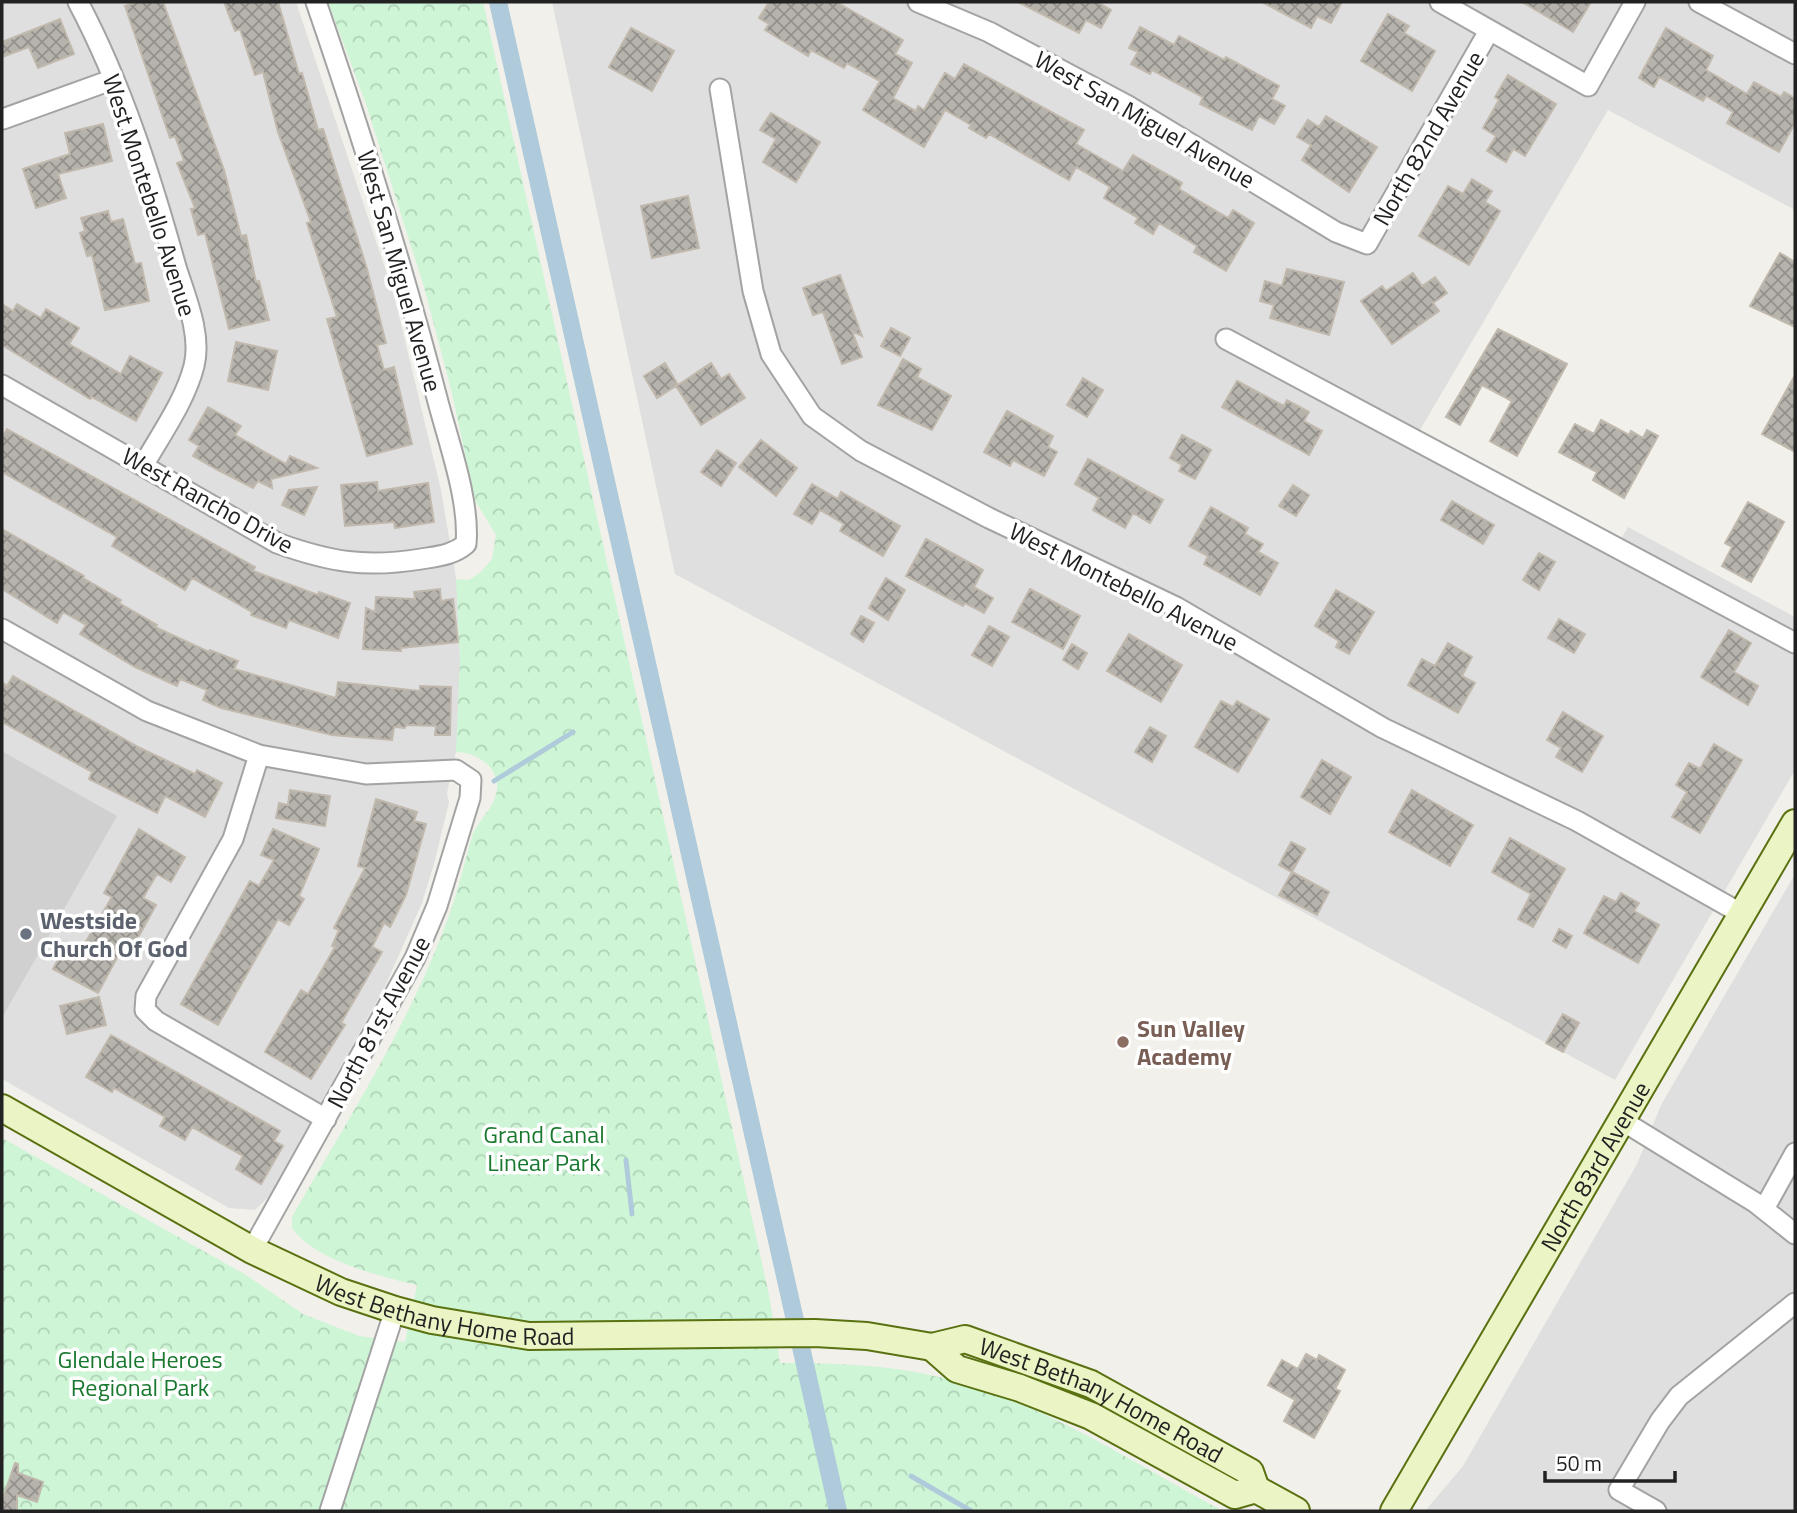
<svg xmlns="http://www.w3.org/2000/svg" width="1797" height="1513" viewBox="0 0 1797 1513" font-family="'Titillium Web',sans-serif">
	<defs>
		<pattern id="park-crowns" width="20" height="18" patternUnits="userSpaceOnUse" patternTransform="scale(1.75)"><rect width="20" height="18" fill="#cdf5d6"/><path d="M2 6a3 3 0 1 1 6 0M12 15a3 3 0 1 1 6 0" fill="none" stroke="#b0d2b7"/></pattern>
		<pattern id="building-cross-hatch" width="8" height="8" patternUnits="userSpaceOnUse" patternTransform="scale(1.75)"><rect width="8" height="8" fill="#b6b2ac"/><path d="M0 0l8 8M0 8l8-8" fill="none" stroke="#94908c"/></pattern>
	</defs>
	<rect width="100%" height="100%" fill="#f1f0ea"/>
	<path fill="#e0dfdf" d="M2,2h294l98,293 47,195 16,94 3,76 -3,87 -10,46 2,9 -15,62 -12,39 -37,83 -116,210 -14,14 -26,-2 -227,-129v-61l114,-202 -114,-65z
		M552,2h1243v208l-187,-100 -188,320 201,109 7,-12 167,90v153l-180,310 -940,-506z
		M1795,874v637h-370l38,-45 174,-302 24,-59z"/>
	<path fill="#d0d0d0" d="M2,751l115,65 -115,202z"/>
	<path fill="url(#park-crowns)" d="M328,2h155l286,1293 11,68c59,0 118,2 175,18 96,26 182,84 268,130h-1221v-373l244,137 57,39 56,22 46,6 12,-57c-38,-9 -103,-25 -125,-57v-11c53,-93 114,-187 152,-288 12,-30 19,-61 28,-92 6,-19 26,-30 25,-52 -1,-21 -23,-33 -41,-33l4,-92 -4,-81 13,1 12,-8 11,-13 4,-24 -21,-35 -24,-111 -27,-102 -58,-183z"/>
	<g fill="none" stroke-linecap="round" stroke-linejoin="round">
		<path stroke="#afcada" stroke-width="5" d="M494,781l79,-49
			M626,1160l6,54
			M911,1476l60,35"/>
		<path stroke="#afcada" stroke-width="18" d="M498,2l340,1509"/>
	</g>
	<path fill="url(#building-cross-hatch)" stroke="#c1b9ad" stroke-width="2" d="M137,2h26l61,168 17,66 5,-1 10,47 3,-1 10,39 -40,9 -24,-96 -7,2 -7,-26 4,-1 -18,-45 7,-2 -9,-25 -5,2 -45,-132z
		M224,2h54l21,72 3,-1 16,57 5,-1 44,140 19,74 -9,2 7,25 10,-3 18,77 -45,12 -40,-137 10,-2 -30,-94 4,-1 -33,-90 -15,-60 -8,3 -15,-46 -5,2z
		M769,2h67l67,38 -8,14 17,9 -19,35 23,13 2,-5 6,4 21,-37 10,6 9,-15 120,66 -8,14 47,27 10,-16 49,28 -3,6 49,29 5,-8 21,13 -28,48 -32,-19 3,-6 -38,-23 -6,11 -18,-11 3,-5 -34,-20 6,-11 -34,-20 -7,13 -80,-46 -3,4 -17,-10 2,-3 -26,-15 -21,37 -61,-37 17,-29 -33,-18 -3,5 -33,-18 -3,6 -43,-26 4,-6 -10,-6z
		M1018,2h79l14,8 -10,18 -15,-8 -7,13z
		M1262,2h80l-11,21 -14,-7 -6,12z
		M1522,2h69l-18,30z
		M1388,14l21,12 -5,7 31,18 -23,40 -51,-30z
		M60,19l14,35 -36,14 -9,-21 -27,10v-15z
		M1140,27l34,18 5,-9 45,24 2,-3 53,29 -7,13 13,7 -11,18 -15,-8 -7,14 -52,-26 3,-7 -51,-27 -2,4 -19,-10 7,-12 -9,-4z
		M631,28l43,23 -22,40 -43,-24z
		M1666,28l47,28 -7,14 41,24 7,-12 27,15 3,-5 11,6v25l-16,29 -52,-29 6,-11 -27,-16 -3,5 -44,-24 -5,10 -15,-9z
		M1508,75l48,29 -31,52 -12,-7 -7,13 -19,-11 9,-15 -13,-8 16,-28 -4,-3z
		M771,113l49,29 -24,40 -33,-20 13,-23 -16,-9z
		M1326,116l51,31 -28,45 -47,-32 9,-15 -14,-8 11,-17 11,7z
		M103,124l9,37 -54,13 8,24 -30,10 -13,-39 47,-15 -5,-21z
		M1472,179l20,12 -7,11 15,9 -31,54 -50,-29 29,-50 15,8z
		M688,196l11,52 -47,10 -11,-52z
		M108,211l3,11 12,-3 12,45 6,-1 8,38 -44,9 -13,-55 -5,1 -7,-23 5,-2 -4,-13z
		M1780,253l15,9v65l-45,-21z
		M1287,269l57,13 -15,53 -59,-17 4,-13 -14,-4 5,-20 17,5z
		M1413,273l9,13 13,-9 12,16 -14,10 6,8 -47,33 -31,-43 21,-15 4,5z
		M840,275l22,61 -10,-5 10,26 -20,7 -19,-52 -10,3 -10,-27z
		M2,304l11,7 4,-7 24,14 5,-9 33,19 -10,16 52,30 9,-18 32,17 -26,48 -44,-24 -2,2 -88,-54z
		M891,328l19,10 -10,18 -19,-10z
		M1498,329l69,35 -50,92 -27,-15 22,-40 -30,-16 -22,40 -14,-8z
		M236,342l41,9 -9,39 -40,-9z
		M903,359l18,10 -4,8 34,19 -19,34 -54,-25z
		M665,363l13,22 33,-22 10,16 8,-5 16,24 -44,27 -25,-39 -19,12 -13,-22z
		M1795,375v77l-33,-18z
		M1083,378l20,12 -16,27 -20,-12z
		M1237,381l47,25 3,-6 22,12 -5,9 18,10 -13,24 -87,-48z
		M208,407l33,19 -6,9 51,29 4,-8 27,12 -46,11 1,9 -14,-7 -5,7 -37,-19 -23,-13 6,-10 -10,-6z
		M1007,411l46,25 -5,11 9,5 -13,24 -31,-16 -3,6 -26,-14z
		M1601,420l28,15 2,-4 12,7 4,-8 11,6 -34,62 -31,-18 4,-8 -38,-20 16,-28 19,10z
		M7,429l248,138 -2,4 65,24 1,-3 31,11 -12,35 -49,-18 -3,8 -35,-13 1,-3 -60,-34 -7,12 -73,-44 5,-9 -115,-65v-34z
		M1182,435l29,15 -16,29 -16,-8 3,-6 -12,-7z
		M761,440l36,28 -21,28 -37,-29z
		M717,450l19,13 -15,23 -20,-14z
		M1088,459l75,41 -13,23 -17,-10 -8,15 -32,-18 6,-12 -24,-14z
		M377,482l1,9 50,-8 6,39 -39,6 -1,-6 -49,4 -4,-41z
		M812,484l26,15 3,-7 59,34 -17,30 -43,-25 4,-7 -24,-14 -8,14 -18,-10z
		M1293,485l16,10 -13,21 -17,-10z
		M317,487l-13,28 -22,-10 7,-15z
		M1452,501l42,24 -11,19 -42,-24z
		M1748,502l36,20 -33,60 -29,-16 10,-19 -7,-4z
		M1211,507l37,21 -3,6 18,10 -5,8 20,11 -18,32 -56,-31 4,-8 -19,-10z
		M2,529l82,47 -1,2 38,22 -2,3 38,22 -2,2 54,25 1,-2 28,11 -4,8 102,29 2,-16 82,9v-5l31,1 -1,48h-15l1,-9 -30,-1 -1,3 -11,-1 -2,13 -60,-5 -111,-27 -18,-8 4,-10 -27,-11 -3,7 -42,-19 -55,-33 6,-9 -23,-13 -6,11 -55,-34z
		M926,539l57,31 -9,17 19,11 -9,15 -19,-10 -2,3 -57,-30z
		M1539,553l16,9 -16,28 -16,-10z
		M886,578l19,12 -17,30 -19,-12z
		M440,589l1,12 12,-2 5,43 -57,6v3l-38,-2 3,-41 9,4 1,-15 39,2 -1,-7z
		M1030,589l50,27 -17,33 -51,-27z
		M1336,590l38,22 -25,42 -13,-7 3,-6 -24,-15z
		M861,616l13,7 -11,19 -12,-8z
		M1559,619l26,15 -11,19 -26,-15z
		M989,626l20,11 -17,29 -20,-11z
		M1729,630l22,13 -17,29 24,14 -10,19 -47,-28z
		M1129,634l53,31 -21,37 -54,-31z
		M1448,643l24,14 -10,19 13,7 -17,30 -50,-28 14,-26 13,7z
		M1072,644l15,9 -9,16 -15,-9z
		M13,676l127,72 55,26 2,-4 25,13 -17,34 -40,-21 -8,17 -68,-34 3,-7 -90,-50v-40l5,4z
		M1221,701l12,6 4,-6 32,18 -31,53 -43,-25z
		M1563,712l40,24 -21,36 -26,-15 5,-9 -14,-8z
		M1150,727l16,9 -14,26 -17,-10z
		M1714,744l28,16 -42,73 -28,-16 15,-25 -11,-7 13,-22 11,6z
		M1322,760l29,17 -21,37 -29,-17z
		M290,790l40,6 -5,30 -49,-8 3,-15 9,2z
		M1412,790l61,35 -23,41 -61,-34z
		M376,799l41,13 -3,9 12,3 -20,71 -16,32 -6,-4 -12,24 10,5 -41,71 4,2 -34,54 -46,-27 36,-62 7,4 27,-47 -3,-1 7,-16 -5,-2 31,-60 -7,-2z
		M139,829l46,28 -14,25 -14,-8 -14,24 13,7 -28,51 -8,-4 -22,41 -45,-24 14,-27 14,8 31,-53 -8,-4z
		M273,829l46,20 -20,47 5,3 -15,26 -11,-6 -60,106 -37,-21 69,-123 9,5 15,-26 -13,-5z
		M1510,838l55,31 -32,58 -15,-8 13,-25 -39,-22z
		M1291,842l14,7 -13,23 37,20 -12,23 -38,-20 13,-23 -13,-7z
		M1621,893l18,10 -5,8 25,14 -21,38 -54,-30 20,-37 12,6z
		M1559,929l13,7 -6,12 -13,-7z
		M99,997l7,28 -39,9 -7,-28z
		M1563,1014l16,9 -16,29 -17,-9z
		M111,1035l169,96 -6,10 9,5 -22,38 -25,-15 7,-13 -51,-29 -7,13 -25,-14 5,-9 -51,-29 -2,4 -26,-15z
		M1306,1354l11,6 2,-5 26,15 -10,19 5,2 -26,47 -30,-17 11,-21 -27,-15 14,-25 16,9z
		M15,1463l3,1v9l25,9 -6,20 -20,-7v16h-15v-10z"/>
	<g fill="none" stroke-linecap="round" stroke-linejoin="round">
		<g stroke="#a3a3a3" stroke-width="23">
			<path id="street" d="M78,2c44,83 73,175 98,265 9,29 26,67 18,99 -9,35 -33,68 -51,100
				M918,2l71,30 141,75 206,125 31,12 122,-213
				M1440,2l148,84 47,-84
				M1699,2l96,52
				M720,89l33,202 18,63 41,62 49,35 128,67 187,89 207,121 194,93 165,93
				M3,119l111,-40
				M1226,339l569,304
				M2,385l275,158c53,19 88,25 144,16 18,-3 32,-4 45,-15 4,-44 -18,-103 -29,-146 -35,-134 -76,-265 -121,-396
				M2,629l145,82 112,44 107,19 90,-4 15,10 -1,18 -33,108 -22,52 -163,292
				M259,755l-26,84 -87,157 -1,14 11,11 170,98
				M1621,1120l135,83 39,31
				M1764,1209l31,-56
				M330,1511l65,-201
				M1656,1511l-37,-21 41,-69 19,-25 116,-93"/>
		</g>
		<g stroke="#597111" stroke-width="30">
			<g id="secondary">
				<path id="s1" d="M2,1108l250,142 89,42 54,18 37,10 97,16 286,-3 52,3 65,11 33,-8 126,45 159,88 6,17"/>
				<path d="M932,1347l25,22 63,19 71,28 144,79 21,-6 40,22"/>
				<path id="s2" d="M1394,1511l401,-688"/>
			</g>
		</g>
		<use href="#street" stroke="#fff" stroke-width="19"/>
		<use href="#secondary" stroke="#ebf4c4" stroke-width="26"/>
	</g>
	<circle fill="#6b7280" stroke="#fff" stroke-width="2.5" cx="26" cy="934" r="7"/>
	<circle fill="#8d6e63" stroke="#fff" stroke-width="2.5" cx="1123" cy="1042" r="7"/>
	<g text-anchor="middle" dominant-baseline="central" stroke-width="7" stroke-linejoin="round" paint-order="stroke">
		<g font-size="24" fill="#222" stroke="#fff">
			<text transform="translate(1145 119) rotate(30)">West San Miguel Avenue</text>
			<text transform="translate(1428 138) rotate(-60)">North 82nd Avenue</text>
			<text transform="translate(150 195) rotate(72)">West Montebello Avenue</text>
			<text transform="translate(400 271) rotate(74)">West San Miguel Avenue</text>
			<text transform="translate(208 500) rotate(29)">West Rancho Drive</text>
			<text transform="translate(1124 586) rotate(27)">West Montebello Avenue</text>
			<text transform="translate(378 1022) rotate(-62)">North 81st Avenue</text>
			<text stroke="none"><textPath href="#s2" startOffset="399">North 83rd Avenue</textPath></text>
			<text stroke="none"><textPath href="#s1" startOffset="492">West Bethany Home Road</textPath></text>
			<text stroke="none"><textPath href="#s1" startOffset="1167">West Bethany Home Road</textPath></text>
		</g>
		<g font-size="24" font-weight="bold" fill="#5b616d" stroke="#fff" text-anchor="start">
			<text x="40" y="920">Westside<tspan x="40" dy="28">Church Of God</tspan></text>
		</g>
		<g font-size="24" font-weight="bold" fill="#785e54" stroke="#fff" text-anchor="start">
			<text x="1137" y="1028">Sun Valley<tspan x="1137" dy="28">Academy</tspan></text>
		</g>
		<g font-size="24" fill="#18782e" stroke="#fff">
			<text x="544" y="1134">Grand Canal<tspan x="544" dy="28">Linear Park</tspan></text>
			<text x="140" y="1359">Glendale Heroes<tspan x="140" dy="28">Regional Park</tspan></text>
		</g>
	</g>
	<rect width="1797" height="1513" fill="none" stroke="#222222" stroke-width="7"/>
	<path d="M1545 1471v10h130v-10" fill="none" stroke="#222222" stroke-width="3.5"/>
	<text x="1556" y="1471" font-size="21" fill="#222222" stroke="#ffffff" stroke-width="5" paint-order="stroke">50 m</text>
</svg>
